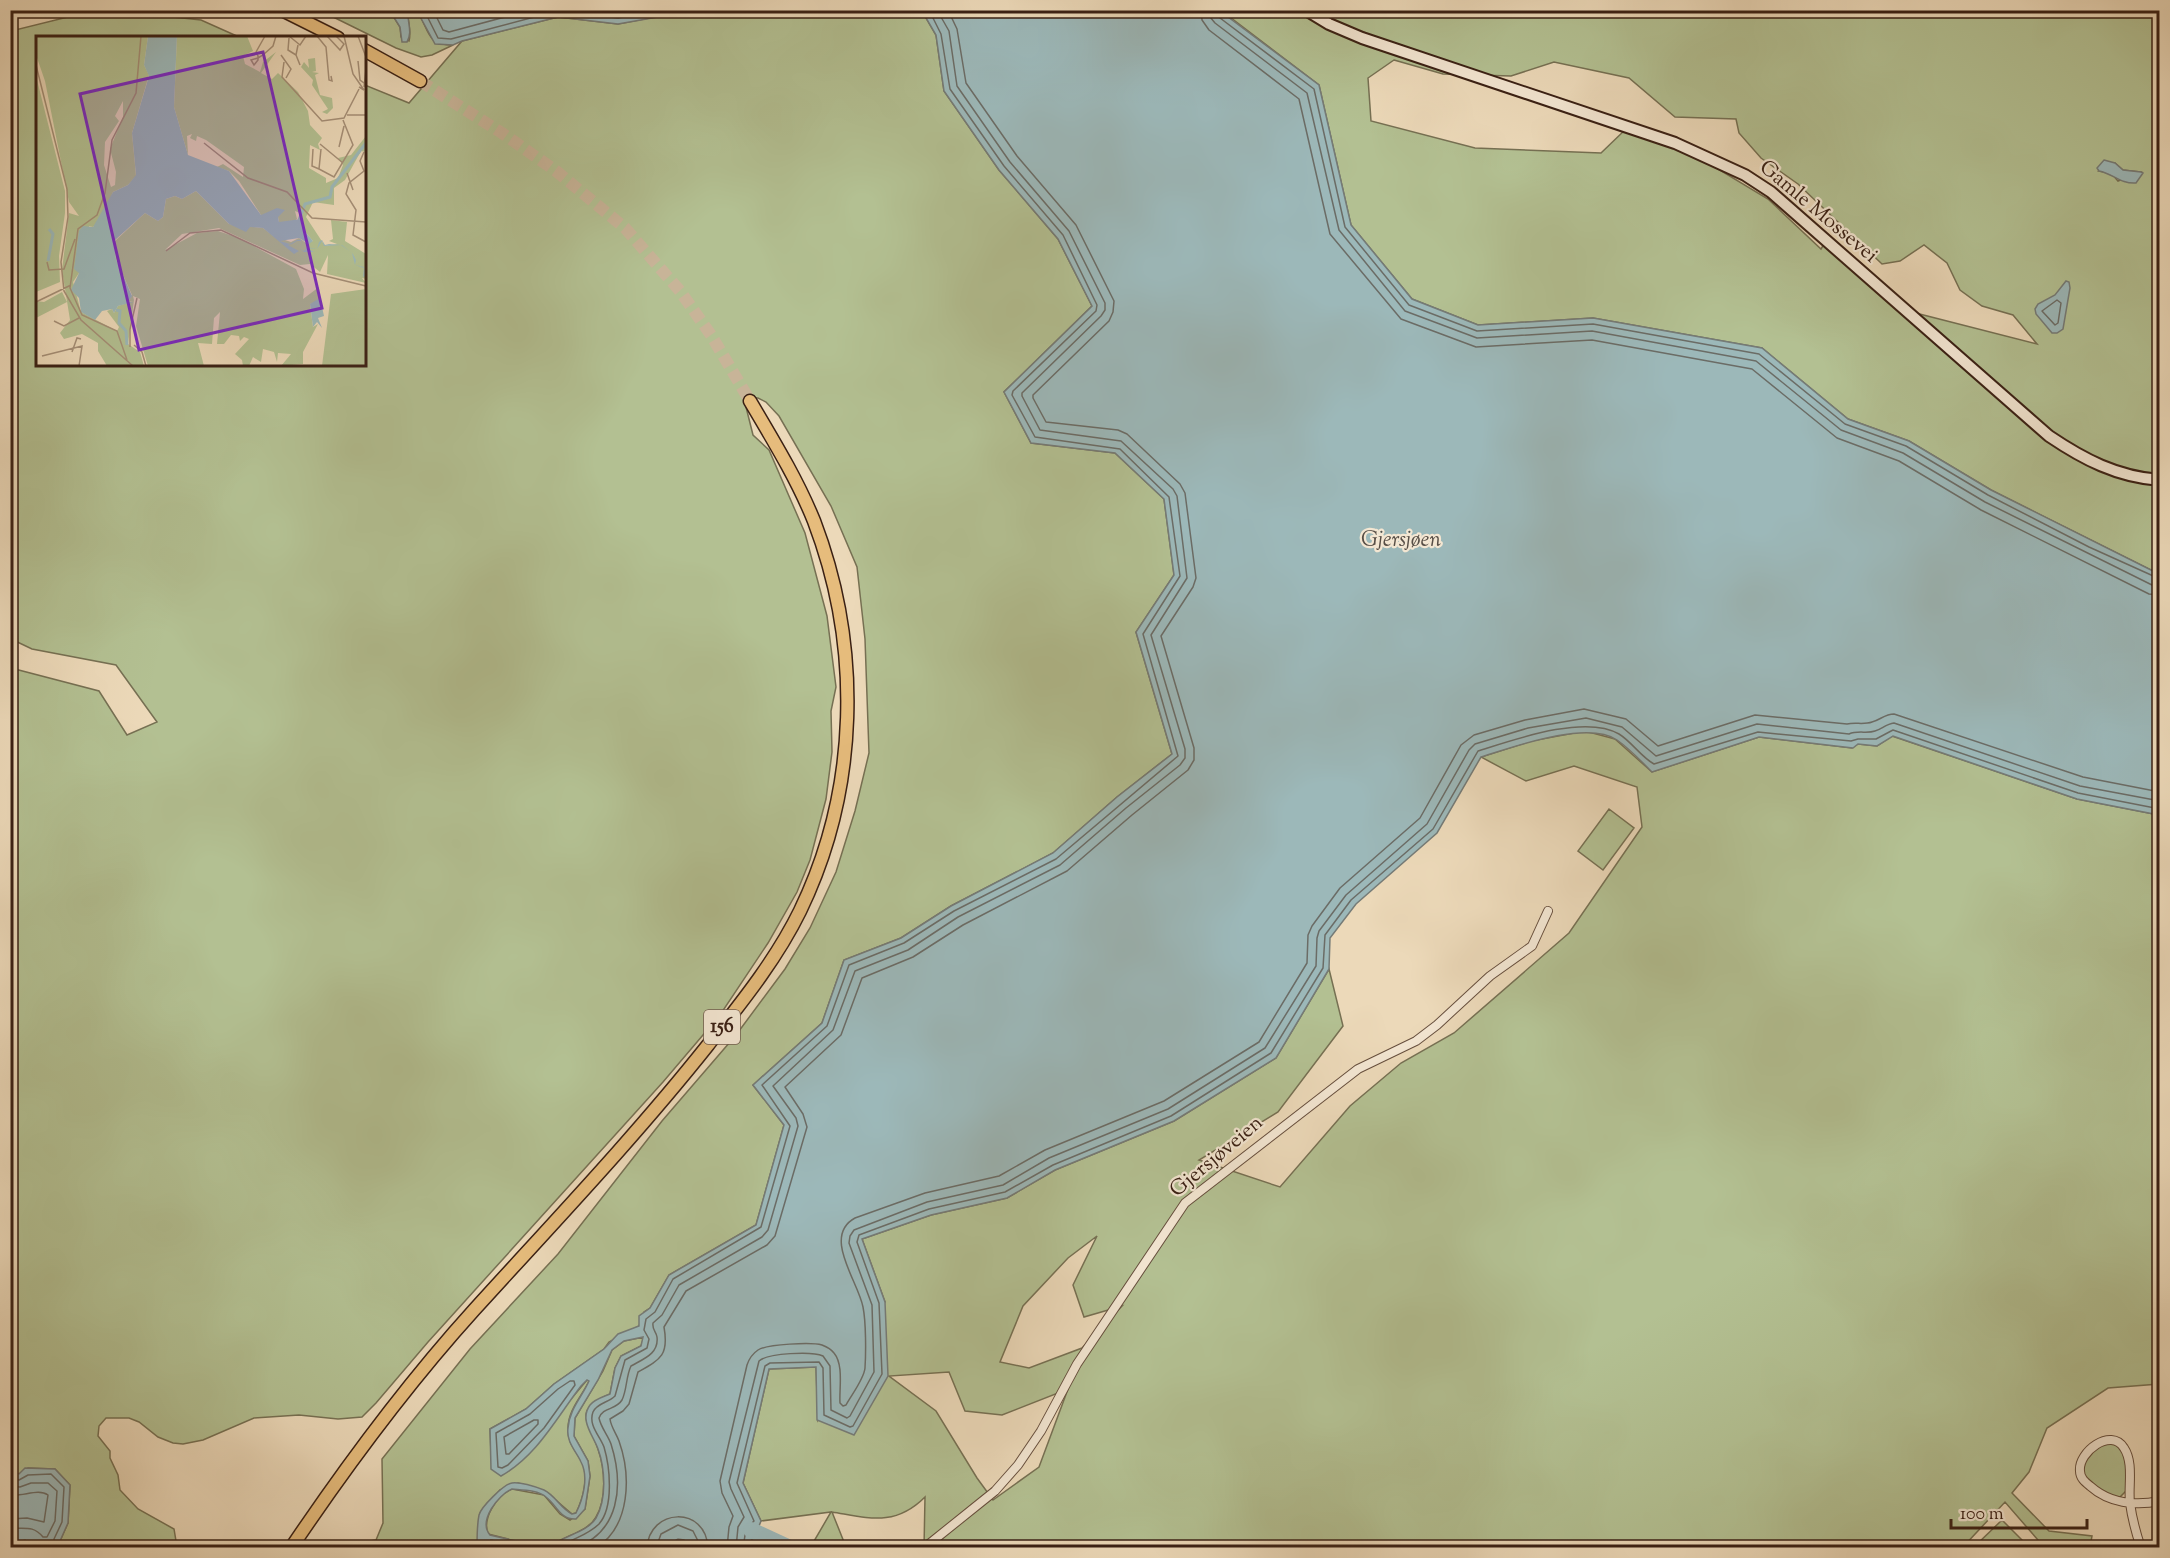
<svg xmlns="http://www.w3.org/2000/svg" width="2170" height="1558" viewBox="0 0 2170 1558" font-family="'Sorts Mill Goudy',serif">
	<rect width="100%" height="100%" fill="#ecd9b9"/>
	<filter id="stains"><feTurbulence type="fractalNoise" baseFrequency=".00333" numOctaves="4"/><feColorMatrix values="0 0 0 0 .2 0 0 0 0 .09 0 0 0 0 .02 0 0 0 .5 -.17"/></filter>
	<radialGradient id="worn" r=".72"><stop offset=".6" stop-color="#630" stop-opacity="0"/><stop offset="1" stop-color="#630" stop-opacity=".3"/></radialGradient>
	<path fill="#b3c092" stroke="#767053" stroke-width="1.5" fill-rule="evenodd" d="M108,10l93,10 38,17 -201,1v326h326l1,-279 44,18 53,-62 96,-24 60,7 74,-14 230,1 14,24 8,56 55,79 59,69 34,67 -88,86 27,51 84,10 49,46 10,76 -38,57 36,122 -55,43 -64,56 -102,53 -50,32 -57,22 -22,63 -69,62 31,40 -28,100 -87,50 -19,33 -6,4 -5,14 -30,16 -5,7 -50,35 -28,25 -36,20 1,24 75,-48 21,-25 2,1c-7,15 -21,29 -21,47 -1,14 8,23 14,34 7,15 1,37 -6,51l-4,1 -27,-23 -27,-8 -18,7 -20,23 -3,34h-139l38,-7 7,-17 -1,-64 88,-110 88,-95 104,-133 74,-86 49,-66 25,-41 26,-56 19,-61 14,-58 -4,-114 -8,-72 -26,-61 -52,-90 -13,-14 -8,-4h-5l-8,5 8,32 16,15 36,83 22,83 9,71 -5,24 1,41 -6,47 -16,61 -13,32 -29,51 -48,72 -57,67 -235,260 -52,61 -14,14 -24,2 -39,-4 -45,3 -51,22 -20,4 -10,-1 -15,-6 -19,-15 -10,-4h-23l-7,8 -1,10 12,15v7l8,17 2,15 18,19 36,20 3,18h-95l-6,-6 -3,1 -1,5h-11l-1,-6 8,-18 2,-38 -15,-16 -27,-1 -9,6 -8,-3v-803l88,23 28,44 30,-13 -41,-57 -84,-16 -21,-10v-608l81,-20z
		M2018,10l10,3 5,-3 126,1v563l-168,-84 -82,-49 -61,-22 -86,-71 -169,-30 -115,7 -66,-26 -61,-74 -32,-140 -97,-74zM1394,60l49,14 68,2 43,-14 75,16 46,39 61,2 3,14 22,25 37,26 84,80 18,-3 24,-16 23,18 13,27 22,16 31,9 24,29 -133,-34 -78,-69 -5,8 -53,-50 -93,-56 -47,-16 -27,26 -126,-5 -104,-27 -3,-43zM2115,163l8,7 17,2 -22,9 -6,-7 -13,-3z
		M321,11h69l10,16 1,10 8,4c3,-11 -2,-20 -1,-30h9c13,19 8,34 36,34l-21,10 -11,2 -25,-9z
		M1585,731l30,8 37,33 107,-35 93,11 6,-4 19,2 15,-10 185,63 82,16v569l-51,4 -61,40 -18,44 -17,21 37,38 43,5 -2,11h-46l-39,-45 -43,46h-1038l1,-51c-30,30 -56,21 -93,15l14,35 -36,1 21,-36 -70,9 -18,-38 26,-114 47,-2 2,53 67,-118 -23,-63 69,-24 76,-17 48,-28 119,-49 102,-63 53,-89 14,57 -65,86 -79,48 81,27 70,-81 51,-43 53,-30 115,-100 73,-106 -5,-40 -63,-21 -48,15 -45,-24 50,-16zM1097,1236l-24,49 11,32 38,-11 -40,42 -53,20 -29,-6 23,-56 45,-48zM949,1372l16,39 37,4 66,-26 -29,78 -46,33 -16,-22 -41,-67 -47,-35z
		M1609,809l25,19 -31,42 -25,-19z
		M644,1337l-3,9 -20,10 -6,12 -5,26c-38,17 -22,26 -12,55 7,20 9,50 -2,68 -8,15 -33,19 -46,30l-31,1v-3l-11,-6 -20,-5c-6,-16 9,-39 24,-45l32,6 16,19 10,6 15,-11 5,-33 -2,-15 -14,-25 1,-18 28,-47 9,-21 12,-9z
		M2109,1441l15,5 5,42 -13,13 -33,-21 -2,-19 10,-14z
		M2002,1520l27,27h-55z
		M751,1530l10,2 22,15h-34l1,-6 7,-5 -6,-3z"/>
	<path fill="#9cb8b9" stroke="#757b77" stroke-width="1.5" d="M390,11h18c-1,11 5,21 -1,31h-5l-2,-15z
		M417,11h275l-74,13 -60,-7 -96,24 -9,4 -18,-1z
		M922,11h298l99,74 32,140 61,74 66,26 115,-7 169,30 86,71 61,22 82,49 168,84v241l-82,-16 -184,-63 -16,10 -19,-2 -5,4 -94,-11 -107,35c-11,-11 -22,-23 -35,-32 -30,-20 -104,7 -136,17l-44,76 -81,71 -26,34 -1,31 -53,89 -102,63 -119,49 -48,28 -76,17 -69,24 23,63 3,74 -34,59 -37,-15 -1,-53 -47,2 -26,114 18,38 -4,10 -6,-1v4l7,3 -8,4 -1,6h-63l-2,-7 -6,-1 -7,4 -2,4h-119c13,-12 37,-14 46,-29 11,-19 9,-50 2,-69 -5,-14 -19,-29 -8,-44 5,-6 13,-8 20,-11l5,-26 6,-12 20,-10 2,-9 -19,4 -12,9 -14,30 -23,38 -1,18 14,25 2,15 -5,33 -9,10c-16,1 -19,-14 -30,-22 -8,-7 -24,-7 -34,-8 -14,6 -34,32 -22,46l26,6 3,6h-7l-3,-3 -18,-4v2l8,5h-22c0,-9 0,-22 2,-32 2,-8 25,-31 33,-32 8,-1 24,4 32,7 12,6 16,18 28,24l4,-1c7,-14 13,-36 5,-51 -5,-11 -15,-20 -13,-34 1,-18 14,-31 21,-47l-2,-1 -6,6c-24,31 -44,70 -80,90l-10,-7 -1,-40 36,-20 28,-25 50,-35 14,-15 21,-8v-10l11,-8 19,-33 87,-50 28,-100 -31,-40 69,-62 22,-63 57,-22 50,-32 102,-53 64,-56 55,-43 -36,-122 38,-57 -10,-76 -49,-46 -84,-10 -27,-51 88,-86 -34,-67 -59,-69 -55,-79 -8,-56z
		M2104,160l11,3 8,7 18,2 2,1 -7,10c-16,1 -22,-9 -37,-12l-2,-3z
		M2066,281l3,1 1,6 -7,41 -6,4h-5l-16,-19 -1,-5 3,-5 17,-9z
		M25,1468l30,1 15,16 -2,38 -8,18 1,6h-26l-10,-7 -7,2 -7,-1v-70l8,3z"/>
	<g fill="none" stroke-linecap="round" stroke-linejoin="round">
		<path stroke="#6b6c66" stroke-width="1.5" d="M424,10l14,28 13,1 106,-28 61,7 42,-8
			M433,10l10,20 6,2 82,-22
			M1201,10l1,10 7,10 90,69 31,135 71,85 75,28 116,-7 160,29 85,69 62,23 82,49 168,84 11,1
			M1210,10v7l5,6 92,70 32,137 66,81 72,27 115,-7 164,30 85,69 62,23 82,49 167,83 8,1
			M1217,10l3,8 94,71 31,138 64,78 68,26 116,-7 166,30 86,70 61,22 82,49 101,52 71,32
			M2057,300l4,3 -3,20 -3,2 -13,-14z
			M570,1381h4l1,4 -31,43 -36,37 -6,3 -4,-1 -2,-34 34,-19 28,-25z
			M534,1420h4v4l-29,30h-3l-2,-17z
			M10,1477l9,3 9,-5 23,-1 13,13 -2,35 -8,17v9
			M10,1486l10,1 11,-4h17l9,8 -2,30 -8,16h-4c-10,-12 -18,-8 -33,-9
			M10,1495c13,2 28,-7 38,0l-4,27 -17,-4 -17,1
			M559,1548c13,-10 28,-12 40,-24 15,-17 11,-57 5,-77 -4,-11 -16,-22 -11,-35 4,-9 15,-9 22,-16l10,-36 22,-12 2,-9 -5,-9 2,-11 9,-7 18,-33 88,-52 29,-101 -28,-41 65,-59 22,-61 55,-22 50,-32 102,-52 122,-103 -35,-122 37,-58 -11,-79 -49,-48 -85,-12 -23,-42 1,-4 83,-80 1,-6 -34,-70 -59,-69 -54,-77 -9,-55 -12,-24
			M574,1548c46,-15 50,-63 37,-104 -3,-9 -10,-16 -12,-26 4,-11 17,-8 23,-18 5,-10 4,-24 9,-34 12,-7 28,-12 26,-29 -1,-6 -5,-7 -4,-14l9,-8 17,-30 83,-48 6,-7 30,-104 -2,-8 -23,-32 60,-56 22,-59 53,-21 50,-33 102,-52 66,-57 54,-43 5,-7v-9l-34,-114 36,-57 -10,-82 -4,-7 -52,-48 -81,-11 -18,-34v-3l79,-77 4,-6v-7l-36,-72 -59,-69 -53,-76 -8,-55 -12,-21
			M596,1548c35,-22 35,-73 23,-107 -3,-8 -8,-14 -9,-22l13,-8 6,-7 9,-32c23,-13 31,-17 26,-45l22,-36 81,-46 8,-9 32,-109 -4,-13 -18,-27 56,-52 21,-57 51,-21 50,-32 104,-54 65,-56 56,-45 6,-10v-12l-33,-112 32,-49 3,-9 -11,-85 -5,-9 -53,-50 -9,-4 -72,-8 -13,-24v-3l76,-74 4,-9 1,-11 -38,-76 -59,-69 -51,-73 -9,-54 -9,-19
			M647,1548c2,-40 59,-43 61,0
			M656,1548l5,-14 17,-9 15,6 5,10 1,7
			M727,1548l2,-21 4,-11 -11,-23 -2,-12 27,-116c2,-6 5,-11 11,-15 9,-6 54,-8 64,-5 5,2 9,4 12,8 10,12 5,36 6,50l3,3 3,-1c6,-11 18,-26 19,-37 1,-16 1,-46 -2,-61 -5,-26 -41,-71 -8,-89l70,-25 74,-17 46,-26 119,-49 95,-59 48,-79 1,-28 4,-9 28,-38 80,-70 41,-73 13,-10 51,-15 59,-11 42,10 32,27 97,-31 92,9c8,-2 17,1 25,-2 8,-2 13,-8 22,-8l189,63 77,15
			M736,1548l2,-21 6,-10 -13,-28 -2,-7 30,-121c9,-8 53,-10 64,-5l7,10 1,44 16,8 3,-2 24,-44 -2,-67 -23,-62 1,-7 4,-6 73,-28 76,-17 46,-27 119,-49 97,-61 51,-82 1,-28 2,-7 27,-36 81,-71 42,-74 6,-6 53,-16 58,-10 36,9 34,29 101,-32 92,10c9,-4 18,0 26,-3 7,-2 11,-7 19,-8l186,63 80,15
			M743,1548l3,-19 8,-8 -17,-38 28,-117 5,-3 49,-1 4,6 1,47 26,12 3,-1 29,-52 -3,-71 -22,-61 2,-7 70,-26 76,-17 48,-27 118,-49 100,-63 52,-85 2,-33 26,-35 82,-71 45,-78c35,-11 107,-37 141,-17 13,8 22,23 35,30l104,-32 93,9 7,-2h18l17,-9 185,63 82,16"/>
		<path stroke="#9cb8b9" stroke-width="16" d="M751,1530l39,18"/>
		<path stroke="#c8b498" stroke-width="12" stroke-dasharray="12 6" stroke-linecap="butt" d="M420,81l82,52 54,38 69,57 55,63 31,44 39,66"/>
		<g stroke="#664e3d" stroke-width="10">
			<path id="minor" d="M924,1548l71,-57 23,-26 23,-34 36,-67 108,-161 173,-134 58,-28 21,-16 53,-49 42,-30 16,-35
				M2141,1548c-5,-15 -9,-30 -11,-45 -2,-17 4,-40 -6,-55 -13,-21 -46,4 -44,23 0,7 5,11 10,15 19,17 45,20 70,15"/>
		</g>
		<g stroke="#3a2014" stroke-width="14">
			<path id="secondary" d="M1306,10l23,14 33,14 313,105 70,32 26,17 278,244c34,23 68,41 111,44"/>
		</g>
		<g stroke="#3a2014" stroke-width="15">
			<path id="primary" d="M282,10l56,28
				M10,12l4,-2
				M364,50l56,31
				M291,1548c56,-83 116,-164 183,-238 79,-87 160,-172 234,-265 33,-42 68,-85 92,-134 59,-122 62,-264 14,-390 -17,-42 -41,-81 -64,-120"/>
		</g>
		<use href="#minor" stroke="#f3e6d2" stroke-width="8"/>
		<use href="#secondary" stroke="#f3e6d2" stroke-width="10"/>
		<use href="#primary" stroke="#e6bc7c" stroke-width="12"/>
	</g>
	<g text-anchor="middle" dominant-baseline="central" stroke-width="4.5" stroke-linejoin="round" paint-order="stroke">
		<rect fill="#f3e6d2" stroke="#725b4d" stroke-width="1.5" x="704" y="1010" width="36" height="34" rx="4.5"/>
		<g font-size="20" font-weight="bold" fill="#3a2014">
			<text x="722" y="1027">156</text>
		</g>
		<g font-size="21" fill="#3a2014" stroke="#f3e6d2">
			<text transform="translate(1818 212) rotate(40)">Gamle Mossevei</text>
			<text transform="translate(1217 1157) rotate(-40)">Gjersjøveien</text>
		</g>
		<g font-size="22" font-style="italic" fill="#574e46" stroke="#f3e6d2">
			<text x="1401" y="541">Gjersjøen</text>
		</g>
	</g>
	<g transform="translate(36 36)">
		<rect width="330" height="330" fill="#ecd9b9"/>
		<path d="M0,0h112l-4,29 5,10 -17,58 4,43 -8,9 -15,7 -10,23 -10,12 -4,-1 -10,47 -6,9 8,30 36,19 2,-4 -12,-16 5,-2 2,4 4,-7 15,-5 -5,1 4,-7 -16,-36 -2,-17 31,-29 13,8 5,-4 3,-18 9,-3 7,3 14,-8 33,33 34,4 17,13 -1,-3 12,4 8,-4 7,5 7,-2 -11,-13 -2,-15 -5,-2 2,8 -4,3h-14l-1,-5 -17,-2 -22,-34 -10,-10 -12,-4 6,-3 20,13 1,-10 -38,-27 -9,-4 -1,5 -6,-3 2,-4 -5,2 1,19 -14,-48 3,-71h70l6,15 -10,5 2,8 15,8 3,-10 13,-10 -15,21 11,6 6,-6 20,19 10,19 2,14 12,13 -4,6 2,6 -10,-5 -1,23 17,10v5l12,-5 5,-13 -5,-7 13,-3 15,-19v16l-5,-1 -16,29 -11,8v17l-21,-3 -7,15 19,29 12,-2 -8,-3 4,-2 -2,-19 16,2 -2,19 21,13v25l-4,-1 4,5 -39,-9 1,-19 -8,17 -10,-8 -10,1 -81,-37 -37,6 -17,16 32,-17 21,-2 21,7 57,31 8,20 -1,10 16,-12 1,14 -10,3 3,23 5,-3 -15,28v12l-22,2 10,-12 -13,-1 -1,9 -3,-10 -11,-3 -2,13 -8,-5 -4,9h-6l-1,-6 -7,-6 14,-15 -5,-2 -4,4 -1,-5 -8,-1 -7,9h-7l3,-32 -6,6 -2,26 -14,-1 6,23h-56l-12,-40 4,-27 -7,-3 1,4 -6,44 12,8 4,14h-37l-9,-15v-8l-16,-9 -18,5 -4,-6 10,-13 -8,-50 7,-57 10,3 -10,-14 -24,-121 -9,-26zM87,65v16l-13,32 6,23 -1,13 -4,2 -7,-22 1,-23 14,-21 -4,-5zM279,22l1,13 -4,1 7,1 -4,2 5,20 12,3 1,10 -6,6 -5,-2 6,-3 -16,-24 1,-5 -12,-13 3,-5 5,6 -1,-9zM0,40l29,115v22l-6,43 1,26 -24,10zM330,253v77h-44l9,-72zM26,256l5,10 -31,16v-17l8,1z" fill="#b3c092" fill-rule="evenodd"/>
		<path d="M112,0h29l-3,71 14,48 41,16 32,44 16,-7 8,2 -7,7 1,5 22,-3 1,9 11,13 -4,3 -10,-6 -19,3 10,3 7,-4h4l1,2 -2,7 4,2 3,-4 10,2 2,-7 3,-2 3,5 4,-1 13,1 11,9 3,6 -1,5 9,2 2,6 -1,3 -2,1 3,3 -3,-3 1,-9 -9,-3 -3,-12 -11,-8 -17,1 -2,-5 -5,8 -10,-1 7,4h-10l-4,-3 2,-8h-5l-5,3 -4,1 11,6 -5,3 -31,-26 -13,-1 -4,5 -17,-8 -33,-33 -14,8 -7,-3 -9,3 -3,18 -5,4 -13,-8 -31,28 2,18 16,37 -4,6h5l-15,4 -4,7 -2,-4 -10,2 -7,9 -14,-8 -2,-14 -8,-8 8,-17 -5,-4 5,-38 4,-5 10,1 20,-35 15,-7 8,-10 -4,-42 17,-57 -5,-11zM284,262l4,18 -6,2 4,10 -5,-6 -4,5 -3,-23z" fill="#9cb8b9"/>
		<path fill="none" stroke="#9cb8b9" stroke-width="3" d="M263,184l6,-16 25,-7 2,-10 34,-44M12,225l5,-27 -4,-5M80,274l4,1 -1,12 7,8 1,14"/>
		<path fill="none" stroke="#a58f77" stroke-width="1.5" d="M253,0l11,9 6,-9M281,0l9,11 3,33 3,1 -1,-5M291,0l13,14 4,-6 -8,-8M308,0l9,38 11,16 -5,-3M322,0l8,21M253,2l-1,12 8,5M262,9l-2,10 4,10M220,16l2,4v4l-4,5 -3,-5 7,-2 5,-3 10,-9 3,-10M220,16l9,-16M245,19l10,14 -5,9M322,25l2,19 4,3M248,26l-2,15 40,44 22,-3 15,-29M0,29l31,124 1,28 -7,45 3,29 17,29 52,46M328,51l2,-18M311,79h19M168,107l44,35 39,14 25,26 54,4M284,108l23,19M303,111l5,-21M277,113l-1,17 7,3M285,113l-2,20 15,8 19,-32 -10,-25M328,116l-4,9 4,10 -15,12 -3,11 10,16 -3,25 13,7M311,137l6,17M130,215l24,-18 31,-3 92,43 53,13M11,226l2,8 15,-1 11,-30M0,266l35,-17M18,285l10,5 15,-8M98,309l8,7 4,14M94,311v-18l7,-31M36,316l5,-14 4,1M6,320l40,-10 -3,20M91,324l-10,-29 -35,-16 -12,-27 8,-59 19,-14 8,-22 7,-53 24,-47 5,-57"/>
		<path fill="#7b2cbf" fill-opacity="0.15" stroke="#7b2cbf" stroke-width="3" d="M227,16l59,256 -183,42 -59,-256z"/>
		<rect width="330" height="330" fill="none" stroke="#3a2014" stroke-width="3"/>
	</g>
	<rect width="2170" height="1558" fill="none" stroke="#ecd9b9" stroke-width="36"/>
	<rect x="12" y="12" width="2146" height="1534" fill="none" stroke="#3a2014" stroke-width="3"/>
	<rect x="18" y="18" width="2134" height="1522" fill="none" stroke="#3a2014" stroke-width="1.5"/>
	<path d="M1951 1519v9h136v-9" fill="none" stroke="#3a2014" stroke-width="3"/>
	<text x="1960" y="1519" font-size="18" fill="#3a2014" stroke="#f3e6d2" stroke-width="4.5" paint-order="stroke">100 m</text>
	<rect width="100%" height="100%" filter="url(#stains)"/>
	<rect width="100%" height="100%" fill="url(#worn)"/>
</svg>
